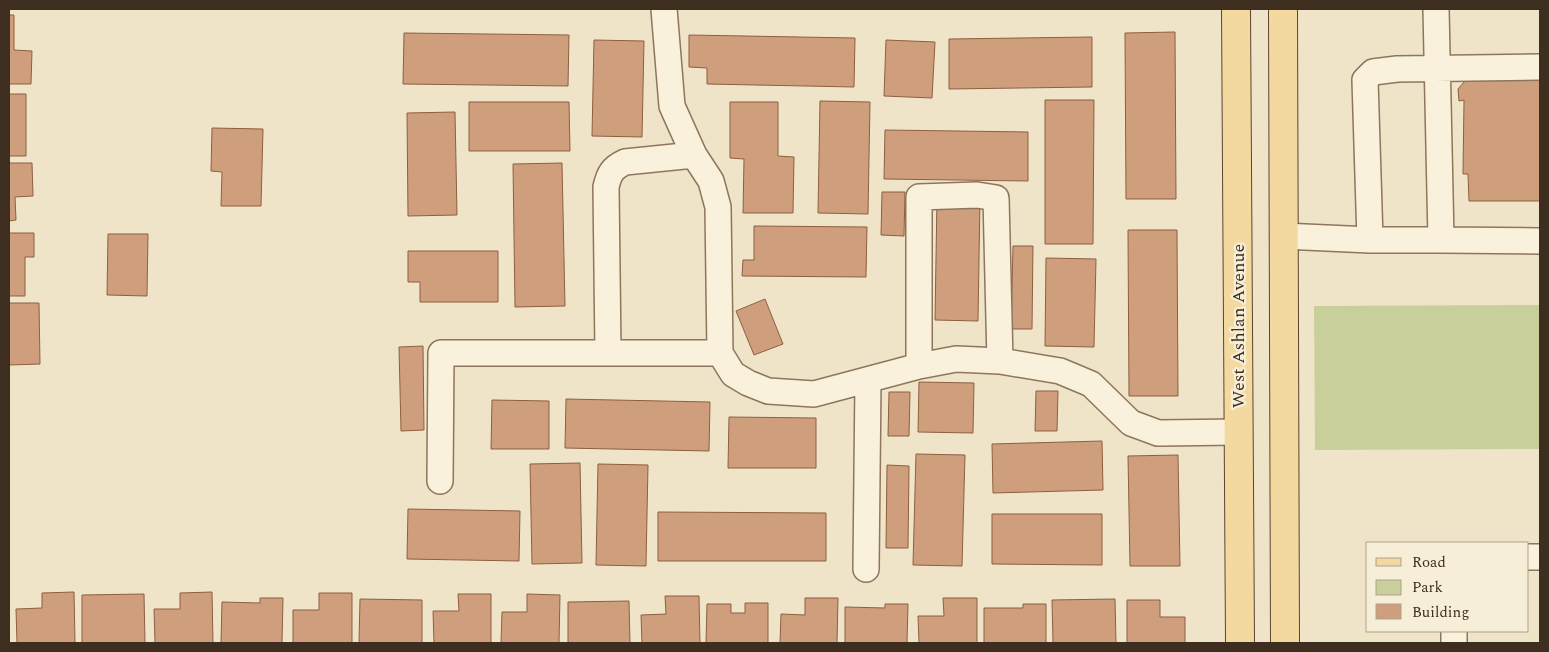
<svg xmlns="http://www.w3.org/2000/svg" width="1549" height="652" viewBox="0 0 1549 652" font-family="Spectral,serif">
	<rect width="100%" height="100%" fill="#f0e4c8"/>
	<path fill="#c9cf9b" d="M1540,305v144l-225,1 -1,-144z"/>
	<path fill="#cf9f7d" stroke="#8d5f41" d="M9,15h5v35l18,1 -1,33h-22z
		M1175,32l1,167h-50l-1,-166z
		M404,33l165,2 -1,51 -165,-2z
		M689,35l166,3 -1,49 -147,-3v-16l-18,-1z
		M1092,37v50l-143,2v-50z
		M594,40l50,1 -2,96 -50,-1z
		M886,40l49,2 -3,56 -48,-2z
		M1471,74l69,5v122h-71l-1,-27h-5l1,-74 -5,1 -1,-12z
		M9,94h17v62h-17z
		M1045,100h49l-1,144h-48z
		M820,101l50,1 -2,112 -50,-1z
		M469,102h100l1,49h-101z
		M730,102h48v54l16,1 -1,56h-50l1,-54 -14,-1z
		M455,112l2,103 -49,1 -1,-103z
		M212,128l51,1 -2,77h-40l1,-34 -11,-1z
		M885,130l143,2v49l-144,-2z
		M9,163h23l1,33 -18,1 1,23 -7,1z
		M562,163l3,143 -50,1 -2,-143z
		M882,192h23l-1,44 -23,-1z
		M937,197l43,1 -2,123 -43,-1z
		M754,226l113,1 -1,50 -124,-1 1,-16h11z
		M1128,230h49l1,166h-49z
		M9,233h25v24h-9v39h-16z
		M108,234h40l-1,62 -40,-1z
		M1013,246h20l-1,83h-21z
		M408,251h90v51h-78v-20h-12z
		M1046,258l50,1 -2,88 -49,-1z
		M765,299l18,45 -29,11 -18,-44z
		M9,303h30l1,61 -31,1z
		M423,346l1,84 -23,1 -2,-84z
		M919,382l55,1 -1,50 -55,-1z
		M1036,391h22l-1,40h-22z
		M889,392h21l-1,44h-21z
		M566,399l144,3 -1,49 -144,-3z
		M492,400l57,1v48h-58z
		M729,417l87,1v50h-88z
		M1102,441l1,49 -110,3 -1,-49z
		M916,454l49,1 -3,111 -49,-1z
		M1178,455l2,111h-50l-2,-110z
		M580,463l2,100 -50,1 -2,-100z
		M598,464l50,1 -2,101 -50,-1z
		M887,465l22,1 -1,82h-22z
		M408,509l112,2 -1,50 -112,-2z
		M658,512l168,1v48h-168z
		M992,514h110v51l-110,-1z
		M74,592l1,51h-58l-1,-34 26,-1v-15z
		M212,592l1,51h-58l-1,-34h26v-16z
		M319,593h33v50h-59v-33h26z
		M144,594l1,49h-63v-48z
		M458,594h33v49h-57l-1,-32h26z
		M527,594l33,1 -1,48h-58l1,-31h25z
		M665,596h34l1,47h-58l-1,-28 25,-1z
		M260,598h23l-1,45h-61l1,-41 38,1z
		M805,598h33l-1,45h-57l1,-29 24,1z
		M943,598h34v45h-58l-1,-27h26z
		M360,599l62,1v43h-63z
		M1115,599l1,44h-63l-1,-43z
		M1127,600h33v17h25v26h-58z
		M629,601l1,42h-62v-41z
		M745,603h23v40h-62l1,-39h24v9h14z
		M885,604h23l-1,39h-62v-36l40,1z
		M1023,604h23v39h-62v-35h39z"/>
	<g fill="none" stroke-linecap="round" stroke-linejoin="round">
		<g stroke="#8d765c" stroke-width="28">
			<path id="minor" d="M664,9l8,97 22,49 17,26 7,26 2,146 13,21 15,9 20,8 46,3 105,-28 37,-7 44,2 60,10 31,13 40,39 27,10 81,-1
				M1436,9l5,231 99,1
				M1283,236l87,4h71
				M1370,240l-5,-160 8,-8 24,-3 143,-2
				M608,353l-2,-166c3,-13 6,-19 19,-25l69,-7
				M919,366v-169l58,-2 19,3 4,163
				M440,481l1,-128h279
				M1528,557h12
				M866,569l2,-189
				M1454,631v12"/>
		</g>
		<g stroke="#5b4430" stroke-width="30">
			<path id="major" d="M1236,9l4,634
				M1283,9l2,634"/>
		</g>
		<use href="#minor" stroke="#faf1dc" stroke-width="25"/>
		<use href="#major" stroke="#f3d9a0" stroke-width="28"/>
	</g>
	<g text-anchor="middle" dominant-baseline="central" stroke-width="4.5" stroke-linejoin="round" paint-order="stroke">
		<g font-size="18" fill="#3d2e20" stroke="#f7eed8">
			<text transform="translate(1238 326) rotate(-90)">West Ashlan Avenue</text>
		</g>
	</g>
	<rect width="1549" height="652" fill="none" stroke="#3d2e20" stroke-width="20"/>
	<rect x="1366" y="542" width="162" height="90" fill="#f7eed8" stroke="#ada18e"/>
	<rect x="1376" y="558" width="25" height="8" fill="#f3d9a0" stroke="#ada18e"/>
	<text x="1412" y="567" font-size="15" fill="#3d2e20">Road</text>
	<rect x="1376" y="580" width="25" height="15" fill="#c9cf9b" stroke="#ada18e"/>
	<text x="1412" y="592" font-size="15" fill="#3d2e20">Park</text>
	<rect x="1376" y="604" width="25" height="15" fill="#cf9f7d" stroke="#ada18e"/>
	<text x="1412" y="617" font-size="15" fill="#3d2e20">Building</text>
</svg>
